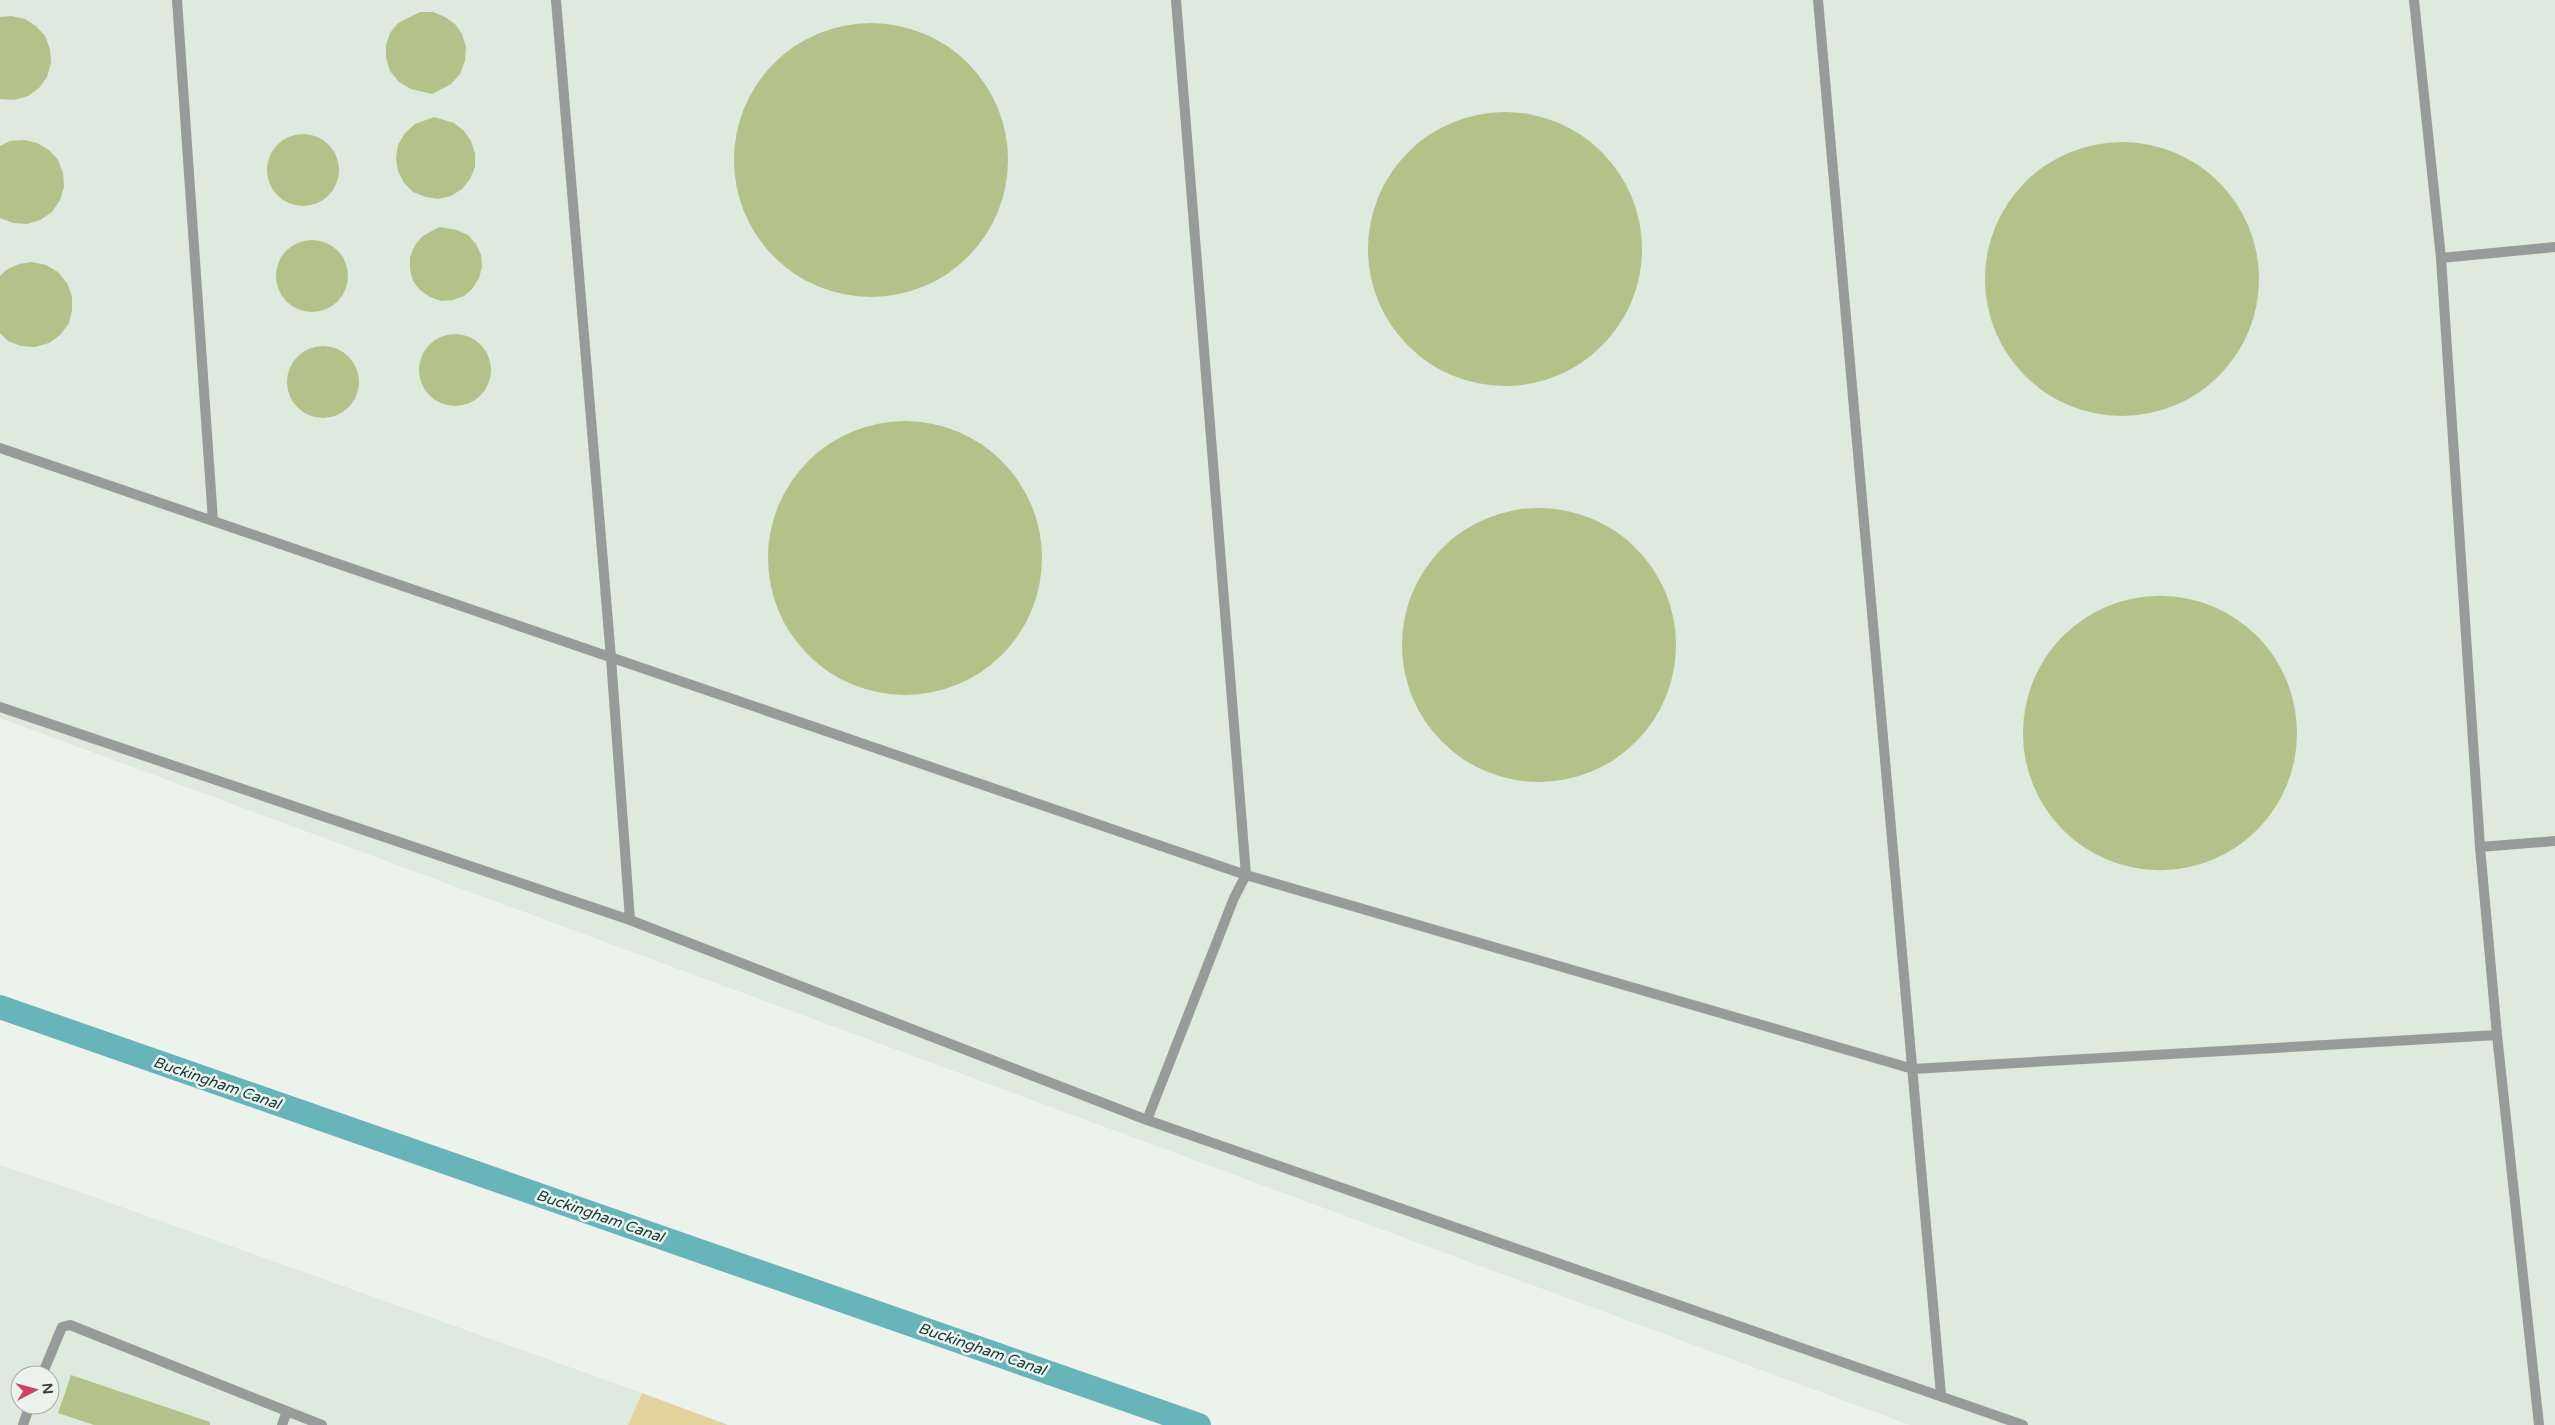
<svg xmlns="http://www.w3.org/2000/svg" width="2555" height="1425" viewBox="0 0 2555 1425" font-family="'Varela Round',sans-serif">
	<rect width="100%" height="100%" fill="#ecf3ec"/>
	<path fill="#ddeadd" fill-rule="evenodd" d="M0,0h2555v1425h-645l-1910,-707z
		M0,1165l74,25 568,203 -14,32h-628zM20,1375h30v30h-30z"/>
	<path fill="#e3d29c" d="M642,1393l86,32h-100z"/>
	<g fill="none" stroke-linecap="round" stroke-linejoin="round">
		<path stroke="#67b5b9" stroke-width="24" d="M0,1007l1199,418"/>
	</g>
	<path fill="#b4c189" d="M420,12h13l12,5 10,7 7,10 4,13 -1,14 -5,13 -9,10 -19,10 -21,-5 -12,-7 -9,-11 -4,-13v-13l4,-12 8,-10z
		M11,16l14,3 11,7 9,10 5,13 1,14 -4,14 -8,11 -11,8 -14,4 -14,-1v-82z
		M734 160a137 137 0 1 1 274 0a137 137 0 1 1-274 0Z
		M1368 249a137 137 0 1 1 274 0a137 137 0 1 1-274 0Z
		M434,117l20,6 10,8 7,10 4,13v13l-5,12 -8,10 -11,7 -13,3 -12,-2 -13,-5 -9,-9 -6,-12 -2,-13 2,-13 7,-12 10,-9z
		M267 170a36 36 0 1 1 72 0a36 36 0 1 1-72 0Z
		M24,140l13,3 12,7 9,10 5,13 1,14 -4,13 -8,12 -12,8 -13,4 -14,-1 -13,-5v-72l10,-5z
		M1985 279a137 137 0 1 1 274 0a137 137 0 1 1-274 0Z
		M439,227l18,3 11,5 8,9 5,11 1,12 -3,11 -6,10 -9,8 -11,4 -12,1 -11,-4 -10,-7 -7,-9 -3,-12v-12l5,-12 8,-9z
		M276 276a36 36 0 1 1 72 0a36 36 0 1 1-72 0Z
		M32,262l14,3 12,7 9,11 5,13v14l-3,13 -9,12 -11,8 -14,4 -14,-1 -13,-5 -8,-8v-57l6,-6 13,-6z
		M419 370a36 36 0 1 1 72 0a36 36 0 1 1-72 0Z
		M287 382a36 36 0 1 1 72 0a36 36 0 1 1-72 0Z
		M768 558a137 137 0 1 1 274 0a137 137 0 1 1-274 0Z
		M1402 645a137 137 0 1 1 274 0a137 137 0 1 1-274 0Z
		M2023 733a137 137 0 1 1 274 0a137 137 0 1 1-274 0Z
		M71,1375l139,47v3h-116l-36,-12z"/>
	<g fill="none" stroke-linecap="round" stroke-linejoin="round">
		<path stroke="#979b99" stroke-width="10" d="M177,0l36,521
			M556,0l55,658 19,262 517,200 876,305
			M1818,0l123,1395
			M2414,0l27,258 114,-11
			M2441,258l39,589 17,188 42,390
			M0,448l1246,427 667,194 584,-34
			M0,707l630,213
			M2480,847l75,-6
			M1147,1120l87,-222 12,-23 -70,-875
			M42,1375l20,-48 8,-2 252,100
			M23,1425l7,-20
			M282,1425l5,-14"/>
	</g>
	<g text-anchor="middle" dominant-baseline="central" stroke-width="5" stroke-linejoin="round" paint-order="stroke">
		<g font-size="15" font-style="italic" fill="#103739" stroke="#ecf3ec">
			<text transform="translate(217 1083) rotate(19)">Buckingham Canal</text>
			<text transform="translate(600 1216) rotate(19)">Buckingham Canal</text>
			<text transform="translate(982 1349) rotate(19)">Buckingham Canal</text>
		</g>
	</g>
	<g transform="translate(35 1390) rotate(84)"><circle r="24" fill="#ecf3ec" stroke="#a5aba5"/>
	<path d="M0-4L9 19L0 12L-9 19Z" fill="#d04060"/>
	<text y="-8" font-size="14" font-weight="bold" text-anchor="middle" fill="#3b3e3b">N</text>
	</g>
</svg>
